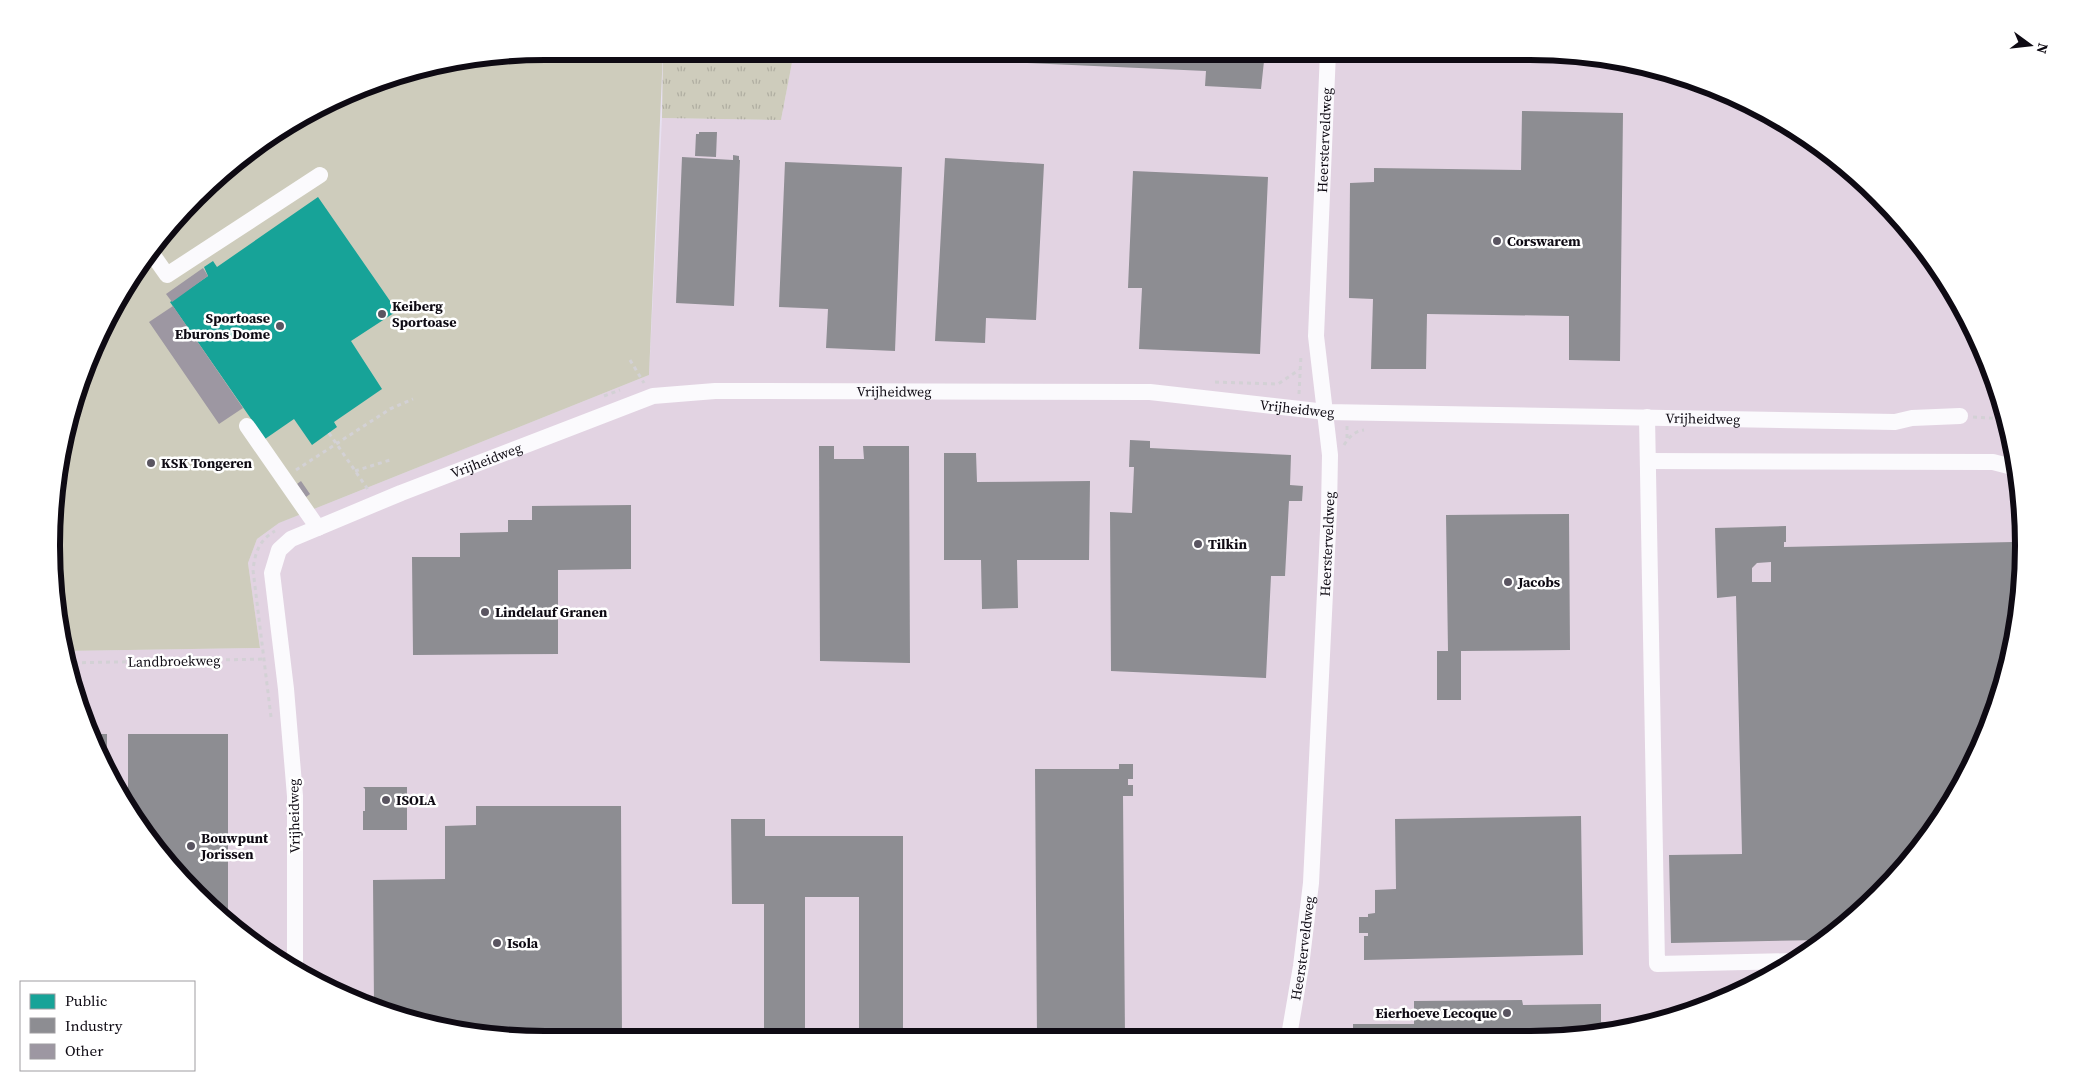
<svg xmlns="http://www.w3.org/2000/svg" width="2075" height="1091" viewBox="0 0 2075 1091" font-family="'Source Serif 4',serif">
	<defs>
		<pattern id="grass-tufts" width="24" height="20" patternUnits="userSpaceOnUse" patternTransform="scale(1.25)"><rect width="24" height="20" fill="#ceccbc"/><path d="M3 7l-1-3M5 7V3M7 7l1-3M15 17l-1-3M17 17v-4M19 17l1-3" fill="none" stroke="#b0aea1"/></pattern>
	</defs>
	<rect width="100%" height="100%" fill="#e7e0f1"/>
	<path fill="#e2d3e2" d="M794,52h768l96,16 90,34 83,52 70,66 57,79 40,88 22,94 3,97 -16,96 -106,198 -97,84 -86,46 -124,33 -1081,4 -96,-16 -90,-34 -83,-52 -70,-65 -40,-52 -45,-85 -21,-62 -4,-22 196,-3 -12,-85 9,-24 22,-16 370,-148 13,-257 119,2z"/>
	<path fill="url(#grass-tufts)" d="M663,51l131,1 -13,68 -119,-2z"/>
	<path fill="#ceccbc" d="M545,51h118l-14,324 -370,148 -22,16 -9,24 12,85 -196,3 -12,-73v-65l16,-95 21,-62 45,-85 40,-52 70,-65 55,-37 87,-39 63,-17z"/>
	<path fill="#17a398" d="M318,197l79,114 -46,30 31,48 -48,33 3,5 -25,18 -18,-26 -29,20 -95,-137 38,-26 -4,-9 9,-6 4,6z"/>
	<path fill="#8d8d92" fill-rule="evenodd" d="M868,52h397l-4,37 -56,-3 1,-15 -338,-15z
		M1522,111l101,2 -3,248 -51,-1v-44l-142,-2 -1,55h-55l2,-70 -24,-1 1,-115 24,-1v-14l147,2z
		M699,132h18l-1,25 -21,-1 1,-22h3z
		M733,155l6,1v4h1l-6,146 -58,-3 6,-146 51,3z
		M945,158l99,6 -8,156 -50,-2 -1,25 -50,-2z
		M785,162l117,5 -7,184 -69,-3 2,-39 -49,-2z
		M1133,171l135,6 -8,177 -121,-5 3,-61h-14z
		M1130,440l20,1v7l141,7 -1,30 13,1 -1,15h-13l-4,75h-14l-5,102 -155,-7 -1,-159 22,1 2,-46h-5z
		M819,446h15v13h30l-1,-13h46l1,217 -90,-2z
		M944,453h32l1,29 113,-1 -1,79h-72l1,48 -36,1 -1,-49h-37z
		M631,505v64l-73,1v84l-145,1 -1,-98h48v-24l48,-1v-12h24v-14z
		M1569,514l1,136 -109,1v49h-24v-49h11l-2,-136z
		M1786,526v16h-2v5l229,-5 2,72h2l-10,60 -34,90 -72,108 -79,68 -151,3 -2,-88 73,-1 -6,-258 -19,2 -2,-70zM1771,562v20h-19v-14l5,-5z
		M89,734h18v34l-18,-33z
		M128,734h100v188l-54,-50 -40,-52 -6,-12z
		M1119,764h14v15h-5v6h5v11h-10l2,241h-88l-2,-268h84z
		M363,787h44v43h-44v-19h2v-22z
		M476,806h145l1,232 -109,1 -96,-16 -43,-17 -1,-126 72,-1v-53l31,-1z
		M1581,816l2,139 -219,5v-24h4v-3h-9v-16h9v-3l7,-1v-23l21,-1 -1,-70z
		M731,819h34v17h138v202h-44v-141h-54v141h-41v-134h-32z
		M1522,1000l1,5 78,-1v18h13v8l-20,5 -241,1v-12h61v-23z"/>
	<path fill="#9d97a2" d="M203,268l5,8 -36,26 -6,-8z
		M173,306l70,102 -24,16 -70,-102z
		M301,481l9,13 -4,3 -9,-13z"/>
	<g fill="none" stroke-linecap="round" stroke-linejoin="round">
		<path stroke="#d3d1d5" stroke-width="3" stroke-dasharray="4 4" stroke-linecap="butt" d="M630,360l14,23
			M1215,382l63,2 21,-14
			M1299,394l2,-39
			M604,396l16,-6
			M1973,417l32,2
			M1347,426v14
			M329,433l40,58
			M1344,445c5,-8 11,-14 20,-15
			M296,470l94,-61 23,-10
			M355,471l35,-11
			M66,663l200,-4
			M271,717l-18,-147c2,-17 6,-30 22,-39"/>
		<g stroke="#fbfafd" stroke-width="16">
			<path d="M150,251l17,24 153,-100"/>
			<path d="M1647,417l10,547 139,-3"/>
			<path d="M247,426l71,102"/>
			<path d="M1648,461l345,1 23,6"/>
			<path id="s1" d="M295,969v-173l-9,-107 -14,-116 7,-23 12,-11 110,-46 252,-97 62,-5 435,1 176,20 569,10 17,-4 48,-2"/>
			<path id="s2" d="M1289,1036l12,-70 10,-83 18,-373 1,-55 -14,-119 12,-284"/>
		</g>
	</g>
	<g fill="#5a5561" stroke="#fff" stroke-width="2">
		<circle cx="1497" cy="241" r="5"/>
		<circle cx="382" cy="314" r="5"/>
		<circle cx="280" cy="326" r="5"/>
		<circle cx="151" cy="463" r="5"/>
		<circle cx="1198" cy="544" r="5"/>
		<circle cx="1508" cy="582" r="5"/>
		<circle cx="485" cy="612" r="5"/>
		<circle cx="386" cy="800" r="5"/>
		<circle cx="191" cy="846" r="5"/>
		<circle cx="497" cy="943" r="5"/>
		<circle cx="1507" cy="1013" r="5"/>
	</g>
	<g text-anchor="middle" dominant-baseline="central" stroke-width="5" stroke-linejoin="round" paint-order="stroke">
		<g font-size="14" fill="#0e0a13" stroke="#fff">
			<text stroke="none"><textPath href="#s2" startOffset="899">Heersterveldweg</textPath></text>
			<text stroke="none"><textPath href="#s1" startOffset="1068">Vrijheidweg</textPath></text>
			<text stroke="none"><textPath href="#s1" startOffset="1472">Vrijheidweg</textPath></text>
			<text stroke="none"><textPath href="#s1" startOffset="1878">Vrijheidweg</textPath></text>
			<text stroke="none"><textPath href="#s1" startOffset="648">Vrijheidweg</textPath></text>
			<text stroke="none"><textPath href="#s2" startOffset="494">Heersterveldweg</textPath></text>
			<text transform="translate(174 661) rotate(-1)">Landbroekweg</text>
			<text transform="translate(294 816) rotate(-91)">Vrijheidweg</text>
			<text stroke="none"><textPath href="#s2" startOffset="89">Heersterveldweg</textPath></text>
		</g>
		<g font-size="14" font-weight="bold" fill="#0e0a13" stroke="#fff" text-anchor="start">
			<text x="1507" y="241">Corswarem</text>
			<text x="392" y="306">Keiberg<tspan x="392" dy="16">Sportoase</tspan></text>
			<text x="270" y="318" text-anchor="end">Sportoase<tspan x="270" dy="16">Eburons Dome</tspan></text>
			<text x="161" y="463">KSK Tongeren</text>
			<text x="1208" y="544">Tilkin</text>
			<text x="1518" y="582">Jacobs</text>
			<text x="495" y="612">Lindelauf Granen</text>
			<text x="396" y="800">ISOLA</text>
			<text x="201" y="838">Bouwpunt<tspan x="201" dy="16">Jorissen</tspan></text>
			<text x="507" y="943">Isola</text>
			<text x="1497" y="1013" text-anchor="end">Eierhoeve Lecoque</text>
		</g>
	</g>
	<path d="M0 0H2075V1091H0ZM545 60H1530A485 485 0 0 1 2015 545V546A485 485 0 0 1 1530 1031H545A485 485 0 0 1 60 546V545A485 485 0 0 1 545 60Z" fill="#fff" fill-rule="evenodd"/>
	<path fill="none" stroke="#0e0a13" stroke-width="6" d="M545 60H1530A485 485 0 0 1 2015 545V546A485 485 0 0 1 1530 1031H545A485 485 0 0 1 60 546V545A485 485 0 0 1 545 60Z"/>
	<rect x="20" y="981" width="175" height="90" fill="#ffffff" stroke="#9f9da1"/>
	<rect x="30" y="994" width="25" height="15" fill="#17a398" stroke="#9f9da1"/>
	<text x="65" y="1006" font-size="15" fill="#0e0a13">Public</text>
	<rect x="30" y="1018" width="25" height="15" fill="#8d8d92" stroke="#9f9da1"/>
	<text x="65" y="1031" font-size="15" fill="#0e0a13">Industry</text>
	<rect x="30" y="1044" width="25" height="15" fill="#9d97a2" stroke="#9f9da1"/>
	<text x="65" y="1056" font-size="15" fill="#0e0a13">Other</text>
	<g transform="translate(2030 45) rotate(105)" stroke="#ffffff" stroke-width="4" paint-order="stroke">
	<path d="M0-4L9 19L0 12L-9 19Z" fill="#0e0a13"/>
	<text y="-8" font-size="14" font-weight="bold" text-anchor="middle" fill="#0e0a13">N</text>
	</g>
</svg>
